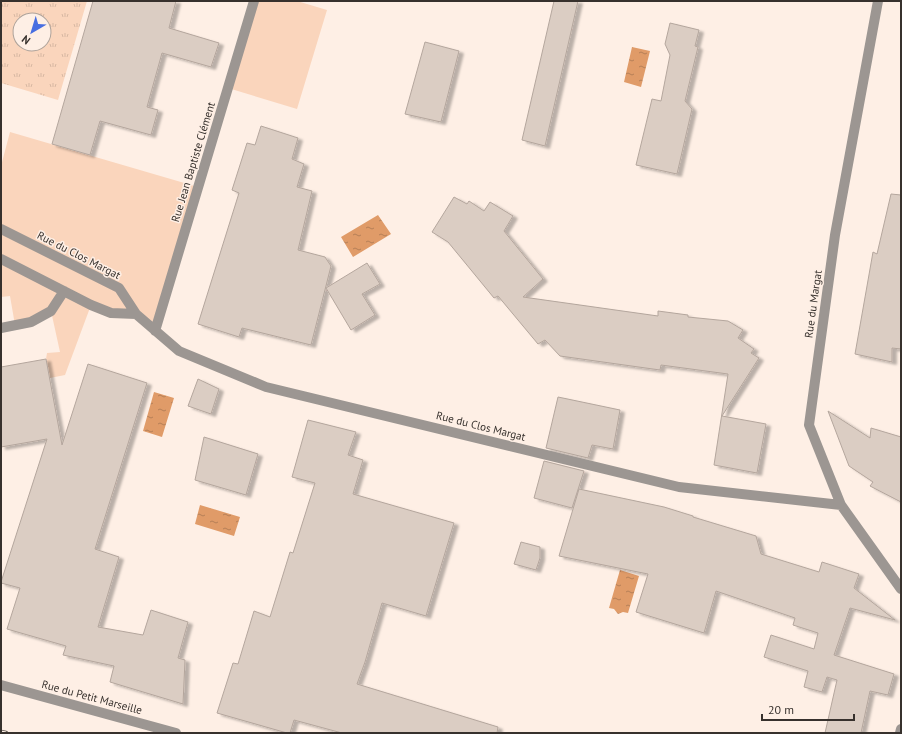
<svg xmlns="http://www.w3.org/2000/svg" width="902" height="734" viewBox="0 0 902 734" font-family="'PT Sans',sans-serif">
	<defs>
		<pattern id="park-tufts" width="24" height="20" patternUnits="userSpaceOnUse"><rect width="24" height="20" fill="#fad5bc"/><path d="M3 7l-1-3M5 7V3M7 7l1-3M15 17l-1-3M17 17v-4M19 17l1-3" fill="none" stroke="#d7b7a2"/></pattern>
		<pattern id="water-ripples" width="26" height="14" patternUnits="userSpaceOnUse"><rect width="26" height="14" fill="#e09b68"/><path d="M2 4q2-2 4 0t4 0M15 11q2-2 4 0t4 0" fill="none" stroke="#b67f56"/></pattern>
		<filter id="shadow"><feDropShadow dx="4.5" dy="2.5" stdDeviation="1" flood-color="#0004"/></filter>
	</defs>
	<rect width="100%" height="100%" fill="#feefe5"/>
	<path fill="#fad5bc" d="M254,1h43l30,9 -30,99 -69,-21z
		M10,132l188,55 -43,144 -19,-17 -45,-9 -26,70 -15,3 -4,-19 1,-6 13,-1 -9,-41 -36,14 -5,-29 -9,1v-131z"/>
	<path fill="url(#park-tufts)" fill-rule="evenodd" d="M1,1h86l-29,99 -57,-17zM20,20h24v24h-24z"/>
	<path fill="url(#water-ripples)" d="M632,47l18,4 -9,36 -17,-5z
		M378,215l13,19 -38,23 -12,-20z
		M154,392l20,6 -12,39 -19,-6z
		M200,505l40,12 -6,19 -39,-12z
		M620,570l19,6 -11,37 -5,-1 -5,2 -4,-5 -5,-1z"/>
	<path fill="#dbcdc3" stroke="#b4a69d" filter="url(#shadow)" d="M93,1h83l-7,27 50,15 -8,24 -49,-14 -15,54 11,3 -7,25 -51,-14 -10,34 -38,-11z
		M554,1h24l-33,145 -23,-6z
		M670,23l29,7 -4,16 3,1 -13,54 7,8 -15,65 -41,-9 16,-66 9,2 9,-46 -5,-11z
		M425,42l34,9 -18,71 -36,-8z
		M261,126l37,12 -6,21 12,5 -7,23 15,4 -14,59 27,7 6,9 -20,79 -69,-17 -3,9 -41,-13 41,-131 -7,-3 15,-47 8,2z
		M891,194l10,1v154l-9,-1v14l-37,-8 18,-102 4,2z
		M454,197l13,7 2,-3 15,10 6,-9 23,14 -9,15 39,48 -20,18 135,19v-5l30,4v2l40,4 15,9 -5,8 16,11 -3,4 8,5 -37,58 44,8 -9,49 -43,-8 14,-91 -67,-9 -1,5 -100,-14 -15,-16 -7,4 -40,-48 -4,2 -46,-56 -16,-10z
		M367,263l13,21 -18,10 13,21 -24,15 -25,-42z
		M46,359l16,86 26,-81 59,19 -52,166 24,8 -21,70 45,8 8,-25 37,12 -10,36 7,2 -2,44 -73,-22 4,-16 -51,-11 3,-9 -59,-17 13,-41 -19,-5v-1l46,-143 -46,8v-80z
		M198,379l21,10 -8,25 -23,-8z
		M558,397l62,13 -7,39 -21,-4 -4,13 -42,-10z
		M828,411l42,27 1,-10 30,9v65l-31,-16 3,-4 -24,-16z
		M308,420l48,12 -8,23 15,5 -10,34 101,29 -28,93 -44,-13 -17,59 -8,22 141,43 -1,6h-155l-48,-13 -4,13h-3l-70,-20 16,-50 5,1 16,-53 16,6 20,-65 3,1 22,-70 -23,-6z
		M204,437l54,17 -12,41 -51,-15z
		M544,461l40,10 -12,37 -38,-10z
		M579,489l85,18 29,9v1l63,19 5,18 58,18 3,-10 37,12 -5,14 41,32 -45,-12 -16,47 60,19 -6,21 -18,-4 -9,42h-36l12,-53 -10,-3 -5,15 -18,-5 4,-16 -44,-14 7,-22 43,14 4,-16 -25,-8 2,-7 -79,-27 -12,42 -68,-21 12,-38 -89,-18z
		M521,542l19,5v11l-4,12 -22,-6z"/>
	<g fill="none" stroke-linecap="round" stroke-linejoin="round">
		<path stroke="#9c9692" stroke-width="10" d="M878,1l-43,234 -26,190 32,80 60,84
			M1,229l118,59 17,26 43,37 87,36 413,100 162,18
			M1,259l90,46 20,8 25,1
			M1,328l30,-6 20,-11 13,-20
			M155,331l99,-330
			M1,685l175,48
			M900,733l1,-4"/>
		<g stroke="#58514c" stroke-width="4.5">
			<path id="rail" d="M1,732l5,1"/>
		</g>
		<use href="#rail" stroke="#feefe5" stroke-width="3" stroke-dasharray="9" stroke-linecap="butt"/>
	</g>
	<g text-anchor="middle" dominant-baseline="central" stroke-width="3" stroke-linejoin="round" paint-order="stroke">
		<g font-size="11" fill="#37312d" stroke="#feefe5">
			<text transform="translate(193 162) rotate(-73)">Rue Jean Baptiste Clément</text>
			<text transform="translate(79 255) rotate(27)">Rue du Clos Margat</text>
			<text transform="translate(813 304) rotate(-82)">Rue du Margat</text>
			<text transform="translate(481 426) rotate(14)">Rue du Clos Margat</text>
			<text transform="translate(92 697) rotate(15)">Rue du Petit Marseille</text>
		</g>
	</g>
	<rect width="902" height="734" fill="none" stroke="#37312d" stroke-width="4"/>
	<g transform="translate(32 32) rotate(218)"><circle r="19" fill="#feefe5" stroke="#aea39b"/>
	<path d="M0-3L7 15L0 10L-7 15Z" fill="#476ee1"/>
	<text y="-6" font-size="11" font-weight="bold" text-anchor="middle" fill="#37312d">N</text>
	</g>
	<path d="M762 714v6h92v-6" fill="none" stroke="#37312d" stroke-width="2"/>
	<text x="768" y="714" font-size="12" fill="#37312d" stroke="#feefe5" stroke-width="3" paint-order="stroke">20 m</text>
</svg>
